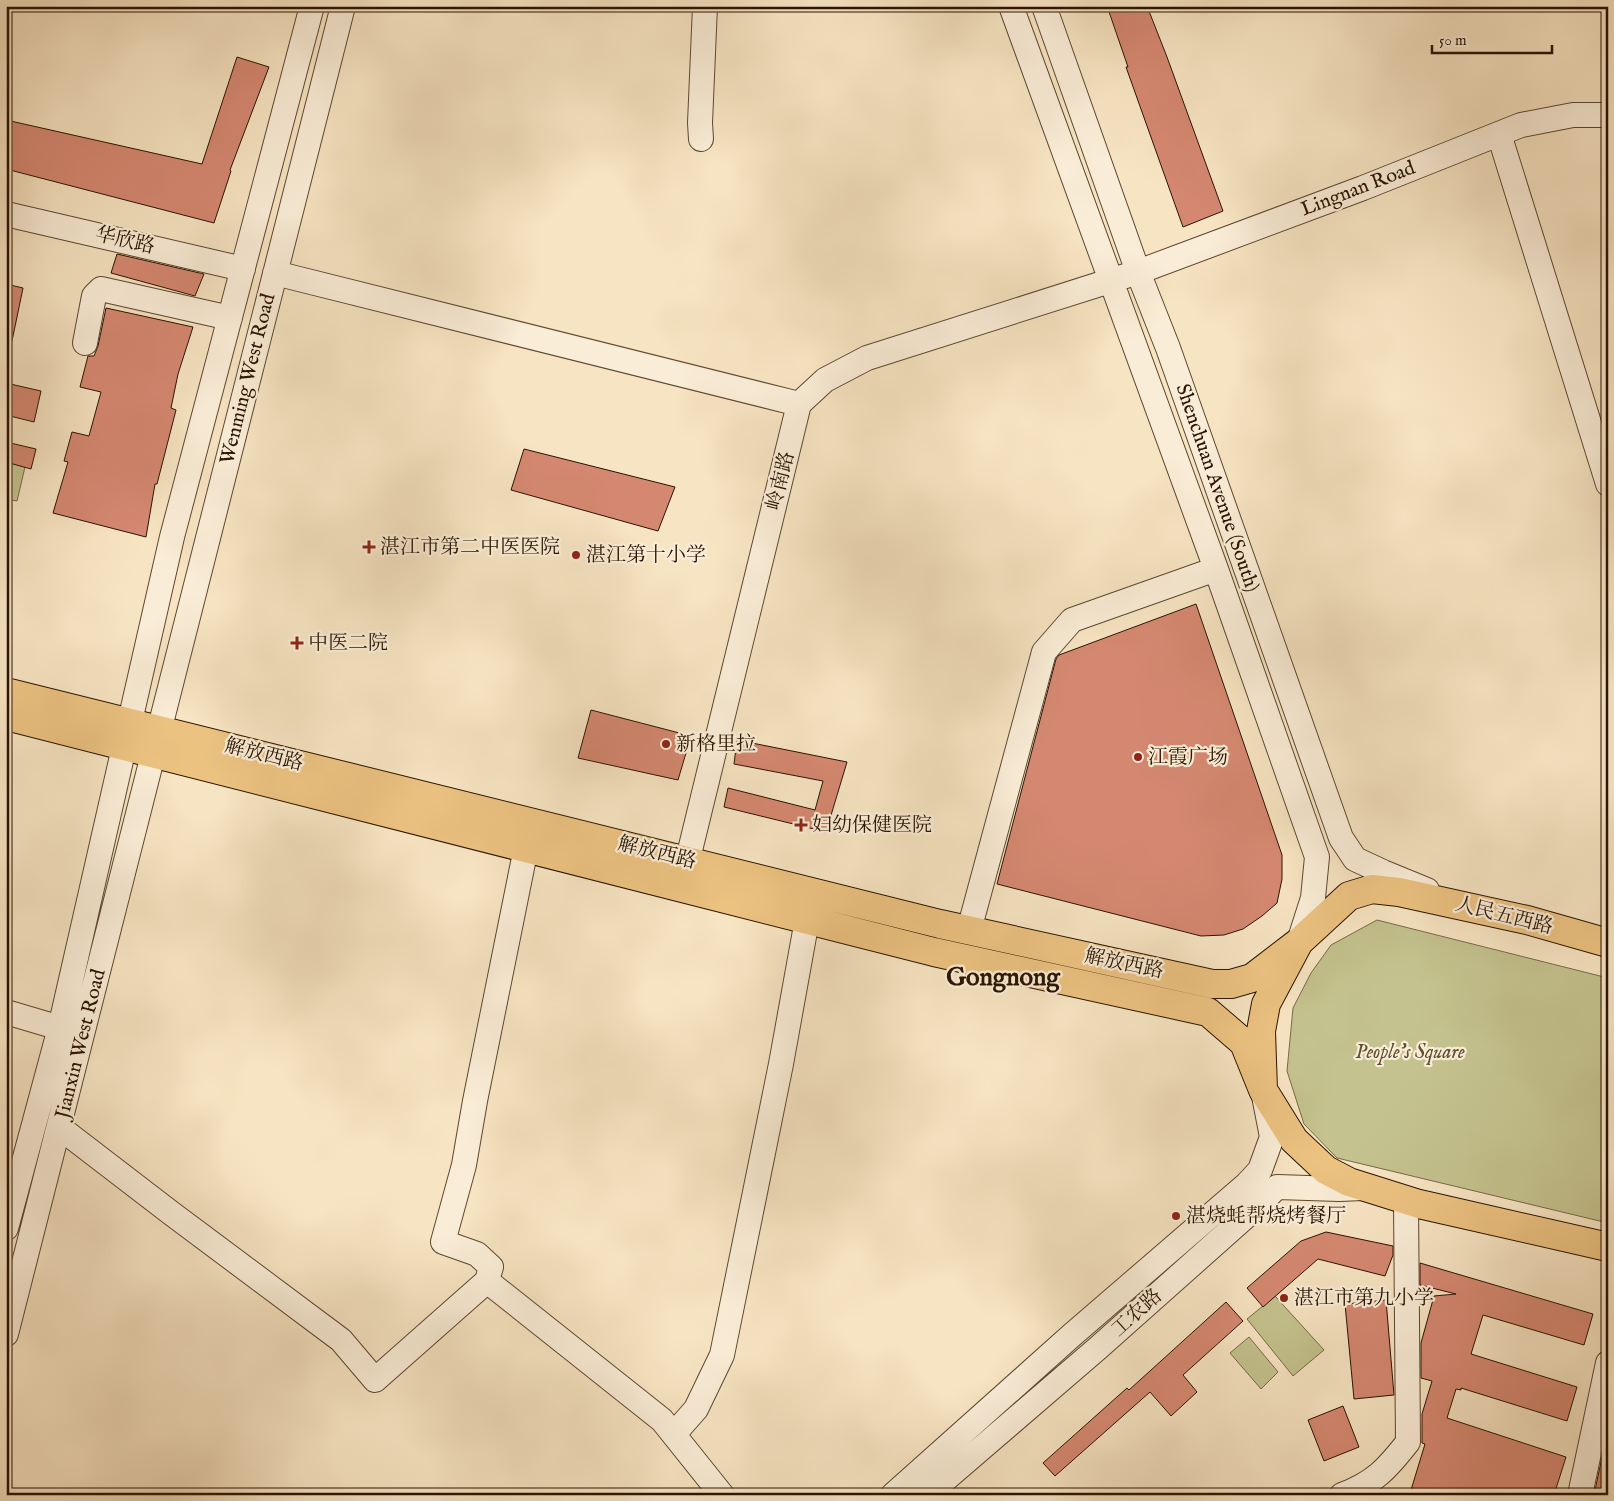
<svg xmlns="http://www.w3.org/2000/svg" width="1614" height="1501" viewBox="0 0 1614 1501" font-family="'IM FELL English','Noto Serif SC',serif">
	<rect width="100%" height="100%" fill="#f7e4c2"/>
	<filter id="stains"><feTurbulence type="fractalNoise" baseFrequency=".004" numOctaves="4"/><feColorMatrix values="0 0 0 0 .2 0 0 0 0 .09 0 0 0 0 .02 0 0 0 .5 -.17"/></filter>
	<radialGradient id="worn" r=".72"><stop offset=".6" stop-color="#630" stop-opacity="0"/><stop offset="1" stop-color="#630" stop-opacity=".3"/></radialGradient>
	<path fill="#c4c28e" stroke="#776a48" d="M6,462l19,5 -8,34 -11,-2z
		M1377,920l231,58v245l-271,-65 -33,-34 -17,-53 6,-63 18,-35 20,-28z
		M1275,1296l49,54 -31,26 -46,-57z
		M1249,1337l29,35 -17,17 -31,-36z"/>
	<path fill="#d58871" stroke="#2a1301" d="M1107,6h40l20,51 56,154 -40,16 -57,-160h2z
		M237,57l32,10 -39,103 1,1 -17,52 -208,-54v-49l196,44z
		M117,254l87,20 -9,22 -84,-23z
		M6,284l17,4 -11,53 -6,-1z
		M106,308l87,19 -15,47 -7,34 5,2 -19,74h-2l-9,53 -93,-24 15,-51 -4,-1 8,-29 17,4 12,-44 -21,-5 8,-31h6l4,-10z
		M6,383l35,8 -7,31 -28,-7z
		M6,442l30,7 -5,20 -25,-7z
		M524,449l151,38 -17,44 -147,-41z
		M1196,604l86,251v24l-5,24 -15,13 -19,13 -19,6 -23,1 -204,-52 59,-225 3,-4z
		M591,710l100,26 -13,44 -100,-22z
		M737,740l110,22 -21,70 -102,-25 4,-19 87,22 8,-29 -89,-17z
		M1326,1232l67,14v9l-8,21 -67,-17 -55,48 -16,-19 54,-47z
		M1420,1263l173,51 -9,31 -101,-30 -12,39 106,33 -10,34 -106,-33v2l-5,-1 -9,29 119,39 -12,38h-127l-16,-5 14,-46 -3,-1v-29l10,-33 -11,-3v-35l13,-47 22,-2 -36,-9z
		M1386,1300l8,95 -40,4 -9,-95z
		M1226,1302l17,19 -60,54 14,17 -26,24 -21,-24 -95,84 -12,-13 84,-75 2,2z
		M1343,1406l16,41 -35,14 -16,-41z
		M1605,1443h3v52h-14z"/>
	<g fill="none" stroke-linecap="round" stroke-linejoin="round">
		<g stroke="#5d4731" stroke-width="26">
			<path id="minor" d="M1011,6l205,563 101,288 -4,41 -14,44
				M1044,6l94,266 30,76 173,490 14,21 28,13 44,18
				M1499,134l109,350
				M701,139l-1,-16 5,-117
				M6,214l237,55
				M275,273l524,131
				M85,343l9,-47 7,-7 129,29
				M683,879l116,-475 26,-24 42,-22 271,-86 225,-84 158,-63 52,-10h35
				M969,930l75,-278 28,-32 144,-51
				M6,1012l54,16
				M59,1127l112,86 170,127 34,40 112,-99 175,139 60,75
				M6,1228l54,-200 112,-491 140,-531
				M487,1281l4,-14 -14,-13 -34,-12 21,-77 11,-64 51,-253
				M6,1334l337,-1328
				M674,1434l22,-25 26,-54 59,-291 26,-144
				M893,1495l179,-160 175,-151 13,-14 12,-33 -8,-41
				M927,1495l171,-147 156,-139 23,-22 62,2 25,-1
				M1342,1495c32,-12 45,-26 66,-53l-2,-241
				M1580,1495l28,-132"/>
		</g>
		<g stroke="#2a1301" stroke-width="30">
			<path id="major" d="M6,692l934,232 272,60h19l21,-6 47,-36
				M6,716l928,236 274,60 36,31 19,47
				M1608,943l-81,-23 -128,-28 -27,-3 -23,7 -50,46 -33,62 -5,27 2,59 31,50 32,30 23,12 70,22 189,43"/>
		</g>
		<use href="#minor" stroke="#faedd7" stroke-width="24"/>
		<use href="#major" stroke="#ecc281" stroke-width="28"/>
	</g>
	<g fill="#8f2418" stroke="#faedd7" stroke-width="2">
		<path d="M366.5 539.5h5v5h5v5h-5v5h-5v-5h-5v-5h5z"/>
		<circle cx="576" cy="555" r="5"/>
		<path d="M294.5 635.5h5v5h5v5h-5v5h-5v-5h-5v-5h5z"/>
		<circle cx="666" cy="744" r="5"/>
		<circle cx="1138" cy="757" r="5"/>
		<path d="M798.5 817.5h5v5h5v5h-5v5h-5v-5h-5v-5h5z"/>
		<circle cx="1176" cy="1216" r="5"/>
		<circle cx="1284" cy="1298" r="5"/>
	</g>
	<g text-anchor="middle" dominant-baseline="central" stroke-width="4.5" stroke-linejoin="round" paint-order="stroke">
		<g font-size="20" fill="#2a1301" stroke="#faedd7">
			<text transform="translate(1358 189) rotate(-21)">Lingnan Road</text>
			<text transform="translate(125 241) rotate(13)">华欣路</text>
			<text transform="translate(248 379) rotate(-76)">Wenming West Road</text>
			<text transform="translate(781 481) rotate(-76)">岭南路</text>
			<text transform="translate(1217 488) rotate(71)">Shenchuan Avenue (South)</text>
			<text transform="translate(264 755) rotate(14)">解放西路</text>
			<text transform="translate(657 853) rotate(14)">解放西路</text>
			<text transform="translate(1504 916) rotate(14)">人民五西路</text>
			<text transform="translate(1124 964) rotate(12)">解放西路</text>
			<text transform="translate(81 1044) rotate(-76)">Jianxin West Road</text>
			<text transform="translate(1137 1313) rotate(-42)">工农路</text>
		</g>
		<g font-size="20" fill="#2a1301" stroke="#faedd7" text-anchor="start">
			<text x="380" y="547">湛江市第二中医医院</text>
			<text x="586" y="555">湛江第十小学</text>
			<text x="308" y="643">中医二院</text>
			<text x="676" y="744">新格里拉</text>
			<text x="1148" y="757">江霞广场</text>
			<text x="812" y="825">妇幼保健医院</text>
			<text x="1186" y="1216">湛烧蚝帮烧烤餐厅</text>
			<text x="1294" y="1298">湛江市第九小学</text>
		</g>
		<g font-size="20" font-style="italic" fill="#605032" stroke="#faedd7">
			<text x="1410" y="1052">People's Square</text>
		</g>
		<g font-size="25" font-weight="bold" fill="#2a1301" stroke="#faedd7">
			<text x="1003" y="978">Gongnong</text>
		</g>
	</g>
	<rect width="1614" height="1501" fill="none" stroke="#f7e4c2" stroke-width="25"/>
	<rect x="8" y="8" width="1599" height="1486" fill="none" stroke="#2a1301" stroke-width="2.5"/>
	<rect x="12" y="12" width="1589" height="1476" fill="none" stroke="#2a1301"/>
	<path d="M1432 45v8h120v-8" fill="none" stroke="#2a1301" stroke-width="2.5"/>
	<text x="1439" y="45" font-size="15" fill="#2a1301" stroke="#faedd7" stroke-width="4" paint-order="stroke">50 m</text>
	<rect width="100%" height="100%" filter="url(#stains)"/>
	<rect width="100%" height="100%" fill="url(#worn)"/>
</svg>
